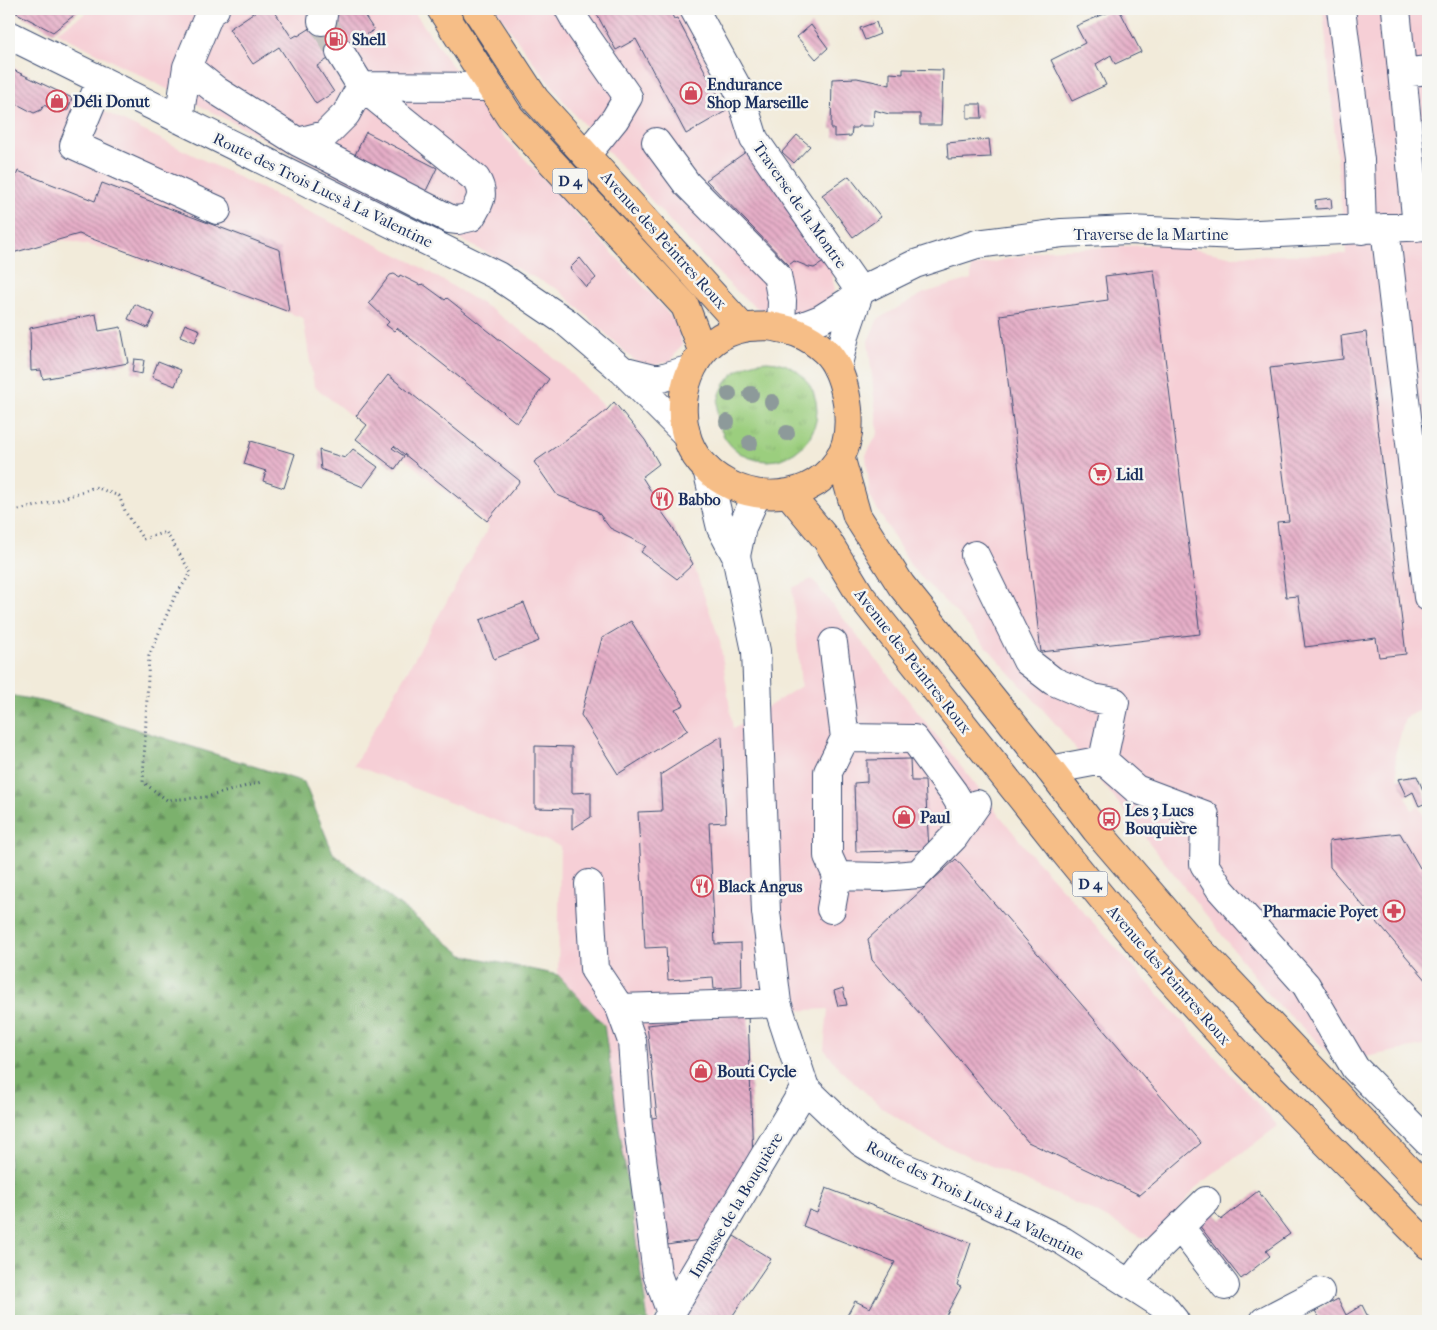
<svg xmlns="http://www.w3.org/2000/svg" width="1437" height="1330" viewBox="0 0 1437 1330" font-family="'IM FELL French Canon',serif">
	<defs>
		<pattern id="grass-tufts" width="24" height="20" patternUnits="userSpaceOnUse" patternTransform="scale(1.25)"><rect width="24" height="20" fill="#9bce7e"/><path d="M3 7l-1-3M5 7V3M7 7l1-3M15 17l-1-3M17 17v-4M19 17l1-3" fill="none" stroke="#85b16f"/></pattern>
		<pattern id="forest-firs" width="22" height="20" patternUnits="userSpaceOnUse" patternTransform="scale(1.25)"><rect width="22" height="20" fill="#7cb16d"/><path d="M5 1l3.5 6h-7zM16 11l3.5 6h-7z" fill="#65905d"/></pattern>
		<pattern id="building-back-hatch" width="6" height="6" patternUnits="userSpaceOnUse" patternTransform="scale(1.25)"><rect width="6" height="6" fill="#e6aec7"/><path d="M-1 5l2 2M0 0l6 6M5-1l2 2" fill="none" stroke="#ba8ea5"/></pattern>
	</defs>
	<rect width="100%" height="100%" fill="#f6f6f2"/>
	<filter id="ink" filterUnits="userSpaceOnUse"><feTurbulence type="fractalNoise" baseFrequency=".02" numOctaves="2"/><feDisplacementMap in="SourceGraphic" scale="10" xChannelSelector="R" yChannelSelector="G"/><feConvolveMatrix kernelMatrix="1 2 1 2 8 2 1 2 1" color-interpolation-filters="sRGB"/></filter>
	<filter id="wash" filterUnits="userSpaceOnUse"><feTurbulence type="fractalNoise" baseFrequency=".0096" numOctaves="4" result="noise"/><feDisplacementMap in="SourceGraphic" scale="20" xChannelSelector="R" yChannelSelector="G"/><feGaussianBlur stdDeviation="1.12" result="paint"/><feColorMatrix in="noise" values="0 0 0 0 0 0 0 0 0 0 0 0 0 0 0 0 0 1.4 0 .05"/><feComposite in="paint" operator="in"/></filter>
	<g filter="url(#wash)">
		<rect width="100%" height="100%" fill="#f2ebda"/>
		<path fill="#f6cfd6" d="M89,9h323l85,120 162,174 17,20 6,21 -11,17 -16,4 -19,-3 -77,-72 -503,-258 27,-17z
			M496,9h184l16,27 38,90 98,143 2,22 -6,16 -27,9 -42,-7 -14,-10 -25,-24 -53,-57 -98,-110 -50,-65z
			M1323,9h105v631l-4,1 4,37 -7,32 -16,8 -10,37 3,24 14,31 7,-4 9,20v219l-89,17 -66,-62 -213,-271 -100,-112 -48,-49 -42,-71 -4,-42 12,-22 -10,-92 10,-22 46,-26 47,-14v-12l75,-17 120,-6 63,12 117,-2z
			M9,65l403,197 77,46 37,26 35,30 46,46 7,-8 31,38 14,24 -17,13 12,19 -2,2 20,28 21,38 27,77 13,88 68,-43 -9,-98 20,-9 216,272 250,275 -83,62 -37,49 -15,1 -54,-29 -157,-69 -50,-32 -43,-40 -15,-19 4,-40 -79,4 1,160 -96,148h-5l-45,-296 -46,-50 2,-129 -206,-81 135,-238 -175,-141 -11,-68 -186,-67 -53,-11 -55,15z"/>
		<path fill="url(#grass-tufts)" stroke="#5b7e6e" d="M717 411a50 50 0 1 1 100 0a50 50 0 1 1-100 0Z"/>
		<path fill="url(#forest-firs)" stroke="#4c7066" d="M9,695l47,9 248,78 29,71 130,102 95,20 46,50 44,296h-639z"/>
		<g id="blocks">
			<path fill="url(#building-back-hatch)" d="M9,9h67l2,3 -25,20z
				M259,9h14l19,29 5,-3 1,1 43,-27h19l14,21 -57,36 17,26 -18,12 -37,-57 -26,17 -24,-35z
				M594,9h75l5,10 3,-1 49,93 -40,23 -50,-95 -20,11z
				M1116,9h3l22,43 -26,12 -4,-9 -15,9 10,21 -34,16 -21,-41 34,-17 -9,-17z
				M876,22l4,12 -15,6 -5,-12z
				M811,25l17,23 -12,11 -19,-22z
				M9,68l63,30 -4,12 -7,1 -11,-6 -2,2 -4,-2 -3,5 -7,3 -21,-11 3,-5 -7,-3z
				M903,69l40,1 -2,55h-21v-11h-31l-15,-4 -1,16h-15l-1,2h-5l-1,8 -17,1v-8h-3l1,-50 25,-1 33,7v-12l13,1z
				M967,104h14l1,14h-15z
				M366,132l71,36 -13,27 -71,-36z
				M797,135l13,11 -16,17 -12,-11z
				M989,139l2,18 -43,2 -1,-16z
				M750,149l77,111 -8,5 -5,3 -5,-1 -15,-6 -5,4 -83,-85z
				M18,171l77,30 7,-18 178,67 9,62 -210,-78 -70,20v-58z
				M849,176l32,41 -28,20 -31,-42z
				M1331,198l1,10 -16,1 -1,-9z
				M580,258l16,20 -10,9 -16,-19z
				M1154,270l46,364 -159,18 -41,-337 108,-15 -3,-24z
				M394,274l5,3 1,-2 20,10 3,-1 22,16 2,-2 102,81 -32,44 -120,-95 -3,3 -8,-6 3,-3 -20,-19 21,-28z
				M135,304l20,10 -7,14 -20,-9z
				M96,314l3,17 22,-4 7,36 -85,16 -2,-9 -10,1 -1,-43z
				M185,324l15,6 -5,12 -15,-6z
				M1366,332l40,322 -27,3 -3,-19 -71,9 -7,-51 -12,1 -9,-75 12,-1 -19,-153 73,-9 -2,-23z
				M134,359l10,1 -2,14 -10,-2z
				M158,361l23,9 -6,16 -23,-9z
				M388,375l132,106 -33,40 -93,-75 -2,2 12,8 -9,13 -39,-30 11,-14 -11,-9z
				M614,402l31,38 14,24 -17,13 12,19 -2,2 20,28 21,38 -16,15 -36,-27 5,-6 -36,-18 -13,-17 -40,-16 -23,-33 63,-44 10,-8z
				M251,441l44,13 -11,34 -21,-7 3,-10 -22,-7z
				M353,449l25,18 -15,20 -42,-18 -2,-19 26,8z
				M524,603l15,38 -45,18 -14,-39z
				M631,621l53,84 -9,4 13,21 -70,44 -37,-59 21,-77z
				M722,736l4,86 -17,1 6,121 26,-1 1,44 -28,2 -1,-12 -45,3 -2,-33 -21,1 -7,-136 24,-1 -2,-36z
				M535,746l37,1v46l19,-1v25l-19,12v-20l-37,-1z
				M910,759l1,22h14l4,69 -73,2 -2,-69 13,-1v-22z
				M1417,776l11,26 -9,4 -6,-14 -7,4 -8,-17z
				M1400,833l20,35 8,-1v115l-98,-115 -1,-26z
				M956,859l245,284 -61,52 -112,-53 -99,-118 -57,-64 -4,-21z
				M843,988l4,17 -9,1 -4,-15z
				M748,1014l5,146 -47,79 -39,6 -8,-61h2l-8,-26 -4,-39 8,-2 -10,-92z
				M826,1188l145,55 -14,42 4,2 -18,34h-99l11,-20 15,7 25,-46 -92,-36 6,-16 8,3z
				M1258,1191l32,43 -24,17 4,5 -29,23 -46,-59 16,-12 10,12z
				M734,1236l37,23 -42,62h-52l20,-27z
				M1338,1299l8,16 16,-10 8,16h-48l-7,-10z"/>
		</g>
	</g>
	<g filter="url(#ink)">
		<use href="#blocks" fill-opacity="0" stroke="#3b4b71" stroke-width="1"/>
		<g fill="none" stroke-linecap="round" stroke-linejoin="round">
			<path stroke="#c7c5c1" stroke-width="28" stroke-dasharray="28 14" stroke-linecap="butt" d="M322,21l18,31"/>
			<g stroke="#3b4b71" stroke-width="30">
				<path id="minor" d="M569,9l9,16 50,72 -13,22 -29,36
					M694,9l45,82 15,48 106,152
					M1341,9l19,151 2,70
					M1396,9l21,218
					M322,21l2,-12
					M9,35l489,241 68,46 56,48 64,64
					M340,52l21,34 130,1
					M187,67l30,24 81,51 152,77 8,1 13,-3c8,-14 15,-22 5,-38l-115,-93 -15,28 -21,21 -27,7
					M1402,73l26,-3
					M101,80l-27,65 143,65
					M179,119l8,-52 23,-55 5,-3
					M656,142l31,42 90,91 5,26 -1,27
					M1385,228l43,369
					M792,330l29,-11 35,-22
					M837,368l9,-36 14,-41 55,-27 62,-20 85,-11 67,-3 108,5 191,-9
					M622,370l36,9 33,-10
					M707,469l14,59 15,28 20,95 10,261 11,91 28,85 56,54 35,22 72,30 95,47 99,64 13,16
					M975,555l52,106 26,20 40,17 22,4 -12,58 -53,10
					M736,556l6,-29 15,-33
					M833,643l12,95 -17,34v84l9,20 45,1 36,-3 36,-37 23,-33
					M845,738l69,1 39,53 15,25
					M1103,760l33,29 69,26 -1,49 16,25 86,96 49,83 73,74
					M589,884l5,85 26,39 157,-5
					M831,909l6,-33
					M620,1008l12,33 6,86 19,147 14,39
					M1180,1227l45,59
					M1129,1284l23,-30 54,-53
					M666,1321l139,-233
					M1264,1321l56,-29"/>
			</g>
			<g stroke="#3b4b71" stroke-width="30">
				<path id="major" d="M441,9l69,108 175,189 17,44
					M476,9l59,90 208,229
					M767,326c23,3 40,8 58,25 20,19 28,66 21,92 -7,26 -32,46 -58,50 -41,8 -91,-16 -102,-59 -12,-44 10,-97 58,-106 7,-2 16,-1 23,-2z
					M840,456l17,60 44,69 149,185 46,60 98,114 234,247
					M788,493l39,47 34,56 205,258 87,106 94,103 181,182"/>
			</g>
			<path stroke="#3b4b71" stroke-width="3" stroke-dasharray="1 4" stroke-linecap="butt" d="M9,512l37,-8 49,-17 24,9 7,17 17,26 23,-7 25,41 -16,23 -26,60 -6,126 24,18 40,-3 54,-15"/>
			<use href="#minor" stroke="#fff" stroke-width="28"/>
			<use href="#major" stroke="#f6be87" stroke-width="28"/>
		</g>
		<g fill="#8d9a9a">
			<circle cx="729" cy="394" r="8"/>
			<circle cx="751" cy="394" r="8"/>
			<circle cx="772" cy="402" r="8"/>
			<circle cx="727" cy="422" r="8"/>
			<circle cx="787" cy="433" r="8"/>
			<circle cx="750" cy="443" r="8"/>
		</g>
	</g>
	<defs>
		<g id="fuel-ring" transform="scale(1.125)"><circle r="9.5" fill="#f6f6f2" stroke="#d1495b" stroke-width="1.5"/><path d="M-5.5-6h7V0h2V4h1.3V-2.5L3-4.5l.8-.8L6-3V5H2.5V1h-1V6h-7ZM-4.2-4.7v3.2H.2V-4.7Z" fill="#d1495b"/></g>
		<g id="shop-ring" transform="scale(1.125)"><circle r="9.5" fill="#f6f6f2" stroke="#d1495b" stroke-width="1.5"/><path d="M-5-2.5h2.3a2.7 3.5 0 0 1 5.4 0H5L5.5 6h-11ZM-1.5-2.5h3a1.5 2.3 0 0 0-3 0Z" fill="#d1495b"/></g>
		<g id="supermarket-ring" transform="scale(1.125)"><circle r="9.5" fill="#f6f6f2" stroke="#d1495b" stroke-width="1.5"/><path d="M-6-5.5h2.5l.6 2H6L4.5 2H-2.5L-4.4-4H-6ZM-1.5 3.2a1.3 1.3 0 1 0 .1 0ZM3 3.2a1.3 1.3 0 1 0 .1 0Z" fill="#d1495b"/></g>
		<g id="restaurant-ring" transform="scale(1.125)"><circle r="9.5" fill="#f6f6f2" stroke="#d1495b" stroke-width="1.5"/><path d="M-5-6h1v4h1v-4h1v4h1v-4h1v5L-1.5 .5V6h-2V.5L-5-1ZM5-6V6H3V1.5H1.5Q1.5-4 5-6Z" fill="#d1495b"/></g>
		<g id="bus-ring" transform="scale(1.125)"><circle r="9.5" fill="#f6f6f2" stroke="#d1495b" stroke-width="1.5"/><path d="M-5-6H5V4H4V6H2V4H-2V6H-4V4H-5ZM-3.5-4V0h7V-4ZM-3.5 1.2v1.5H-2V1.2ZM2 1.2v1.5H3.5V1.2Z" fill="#d1495b"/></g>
		<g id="pharmacy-ring" transform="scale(1.125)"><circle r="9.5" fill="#f6f6f2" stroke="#d1495b" stroke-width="1.5"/><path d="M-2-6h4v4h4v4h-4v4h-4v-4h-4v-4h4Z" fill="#d1495b"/></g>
	</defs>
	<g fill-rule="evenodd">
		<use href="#fuel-ring" x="336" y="39"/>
		<use href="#shop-ring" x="691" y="93"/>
		<use href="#shop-ring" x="57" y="101"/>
		<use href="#supermarket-ring" x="1100" y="474"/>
		<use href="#restaurant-ring" x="662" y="499"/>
		<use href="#shop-ring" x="904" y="817"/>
		<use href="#bus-ring" x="1109" y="819"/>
		<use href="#restaurant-ring" x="702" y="886"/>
		<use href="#pharmacy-ring" x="1394" y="911"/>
		<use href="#shop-ring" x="701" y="1071"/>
	</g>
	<g text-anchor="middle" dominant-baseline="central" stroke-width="5" stroke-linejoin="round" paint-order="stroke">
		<g fill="#f6f6f2" stroke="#5d6b8a" stroke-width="1">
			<rect x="552.5" y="168.5" width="35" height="25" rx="4"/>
			<rect x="1072.5" y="871.5" width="35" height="25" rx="4"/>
		</g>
		<g font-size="15" font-weight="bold" fill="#1b2f5e">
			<text x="570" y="181">D 4</text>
			<text x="1090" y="884">D 4</text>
		</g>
		<g font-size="16" font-weight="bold" fill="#1b2f5e" stroke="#f6f6f2" text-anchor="start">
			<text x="352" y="39">Shell</text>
			<text x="707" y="84">Endurance<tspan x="707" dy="18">Shop Marseille</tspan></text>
			<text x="73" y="101">Déli Donut</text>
			<text x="1116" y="474">Lidl</text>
			<text x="678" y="499">Babbo</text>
			<text x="1125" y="810">Les 3 Lucs<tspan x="1125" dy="18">Bouquière</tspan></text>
			<text x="920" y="817">Paul</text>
			<text x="718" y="886">Black Angus</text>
			<text x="1378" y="911" text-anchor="end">Pharmacie Poyet</text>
			<text x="717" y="1071">Bouti Cycle</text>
		</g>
		<g font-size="16" fill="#1b2f5e" stroke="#f6f6f2">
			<text transform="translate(323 190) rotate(26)">Route des Trois Lucs à La Valentine</text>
			<text transform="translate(800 205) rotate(55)">Traverse de la Montre</text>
			<text x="1151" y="234">Traverse de la Martine</text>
			<text transform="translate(664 240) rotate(48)">Avenue des Peintres Roux</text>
			<text transform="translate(913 661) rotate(52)">Avenue des Peintres Roux</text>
			<text transform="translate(1169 975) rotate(49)">Avenue des Peintres Roux</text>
			<text transform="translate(975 1200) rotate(27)">Route des Trois Lucs à La Valentine</text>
			<text transform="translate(736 1205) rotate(-59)">Impasse de la Bouquière</text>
		</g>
	</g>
	<rect width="1437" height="1330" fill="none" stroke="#f6f6f2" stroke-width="30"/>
</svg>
